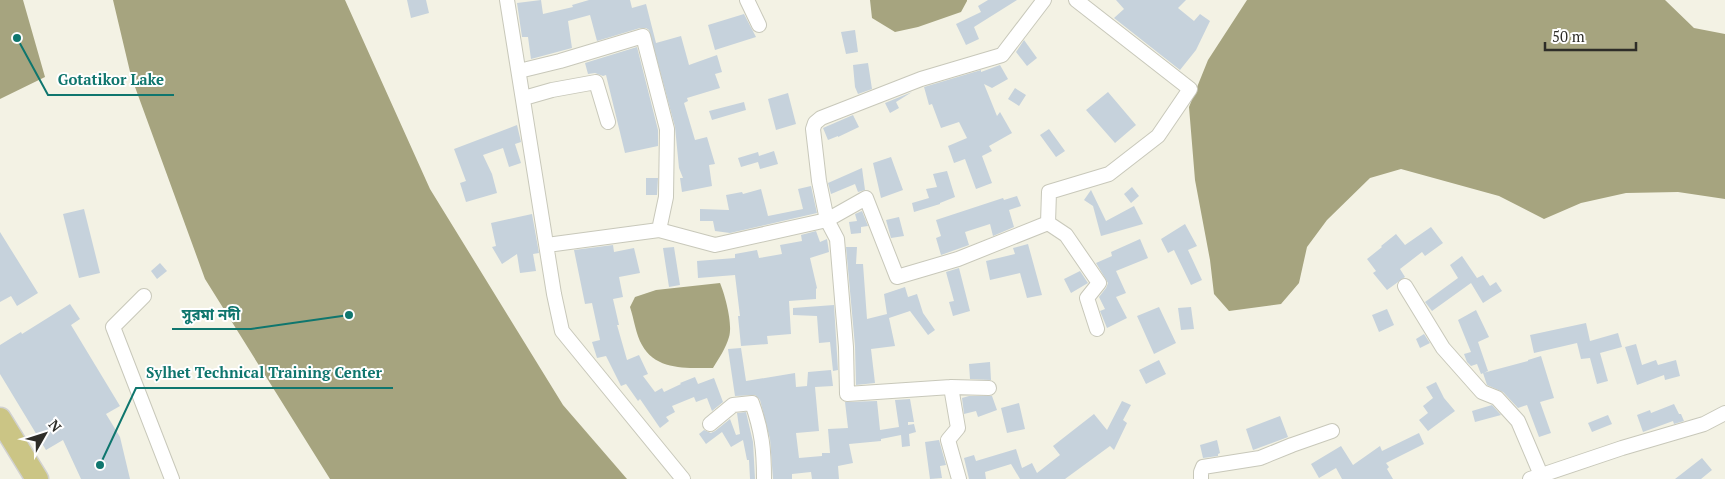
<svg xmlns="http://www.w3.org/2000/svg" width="1725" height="479" viewBox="0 0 1725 479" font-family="'PT Serif','Noto Sans Bengali',serif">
	<rect width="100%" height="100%" fill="#f3f2e4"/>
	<path fill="#a6a47f" d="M0,0h23l22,77 -45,22z
		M113,0h232l85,189 133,216 64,74h-297l-125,-200 -74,-203z
		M870,0h97v1l-6,11 -43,15 -23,5 -23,-14z
		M1247,0h418l29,28 31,6v165l-47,-7 -52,1 -45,10 -37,16 -45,-23 -98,-27 -31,9 -43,42 -20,27 -8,36 -18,21 -52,7 -15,-17 -4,-34 -15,-80 -6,-73 19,-47z
		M720,283c5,12 13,41 9,54 -3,11 -10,21 -16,31 -25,0 -57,3 -71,-23 -6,-10 -8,-26 -12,-38l5,-10 21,-7z"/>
	<path fill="#c6d2dc" d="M407,0h19l3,13 -18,5z
		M541,0l2,14 30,-7 -1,-2 17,-5h41l2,8 14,-4 10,39 25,-7 8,29 28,-10 5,17 -7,2 5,14 -33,10 1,3 -4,2 11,37 12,-3 8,27 -6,1 3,21 -30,6 -2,-14h3l-4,-10 -4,-41 -26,-97 -3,-2h-6l-43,13 -7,-26 -22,6 4,27 -41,11 -3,-22h-6l-5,-34z
		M988,0h29l-43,27 5,12 -13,6 -10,-21 25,-12 -3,-6z
		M1116,0h70l-8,8 16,13 6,-7 10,7 -14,29 -16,20 -66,-52 10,-9z
		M744,14l12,23 -41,13 -7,-25z
		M855,30l3,22 -12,2 -5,-22z
		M1024,40l13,18 -10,8 -11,-14z
		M637,47l21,83v16l-33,7 -19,-78 -3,1 -8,-3 -7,1 -3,-11z
		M868,63l4,26 -14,5 -3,-7 -2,-22z
		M1000,65l8,14 -16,9 -8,-4 13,32 3,-4 12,21 -23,13 3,5 -10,5 10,27 -16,6 -11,-30 -11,4 -6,-17 19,-8 -8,-16 -18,6 -9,-24 -3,1 -5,-18 57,-17v2z
		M1015,88l11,7 -7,11 -11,-7z
		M912,92l-16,10 3,6 -9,5 -5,-10z
		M1108,92l28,33 -21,18 -29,-33z
		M788,93l8,31 -20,6 -8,-31z
		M744,102l2,8 -34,10 -3,-9z
		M853,115l6,12 -21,10v-1l-10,4 -5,-12z
		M517,125l4,17 -6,2 6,19 -12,4 -6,-19 -20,7 9,19 5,19 -31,9 -6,-19 6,-2 -12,-32z
		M1049,129l16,22 -9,6 -16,-22z
		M774,151l4,13 -18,5 -2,-7 -17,5 -3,-9 20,-6 1,4z
		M891,157l12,33 -22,8 -8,-35z
		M862,168l3,22 -7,2 -3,-8 -24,10 -3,-11z
		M947,171l8,26 -15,6v1l-26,8 -2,-9 17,-5 -3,-9 11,-2 -4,-13z
		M646,178h12l-1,17h-11z
		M811,186l6,27 -87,20 -15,-2 -2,-10h-13v-12l29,1 -3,-15 16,-3 1,2 18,-5 7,27 35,-7 -5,-20z
		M1132,187l7,9 -8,7 -7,-9z
		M1091,190l15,31 28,-15 9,18 -42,12 -8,-30 -9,-6z
		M1017,196l4,10 -12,4 5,17 -21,9 -3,-12 -25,8 4,13 -28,10 -5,-17 5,-2 -5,-16 67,-22 1,2z
		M84,209l16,64 -21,5 -16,-64z
		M862,211l6,15 -7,1v6l-10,1 -2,-12 8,-1 -2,-7z
		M532,214l7,39 -6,1 3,17 -16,2 -3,-19 -15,10 -10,-17 4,-1 -5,-23z
		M899,217l5,19 -13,2 -5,-18z
		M1185,224l12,22 -9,4 14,30 -11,5 -17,-35 -6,3 -7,-14z
		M1431,227l12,16 -18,13 -3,-4 -22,17 5,8 -18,13 -14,-17 3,-2 -9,-12 15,-12 -1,-1 15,-12 9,11z
		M816,231l4,11 7,-3 2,13 -19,6 7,30 -1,1v10l-27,2 2,33 -24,2 1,8 -27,2 -3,-30h2l-5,-41 -37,3 -1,-17 38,-3v-4l22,-4 2,8 23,-4 -2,-9 22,-4 -1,-6z
		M0,232l38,61 -21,13 -6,-10 -11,6z
		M1140,239l8,19 -32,13 10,22 -10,4 11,21 -20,10 -7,-17 5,-2 -6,-12 7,-9 2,-5 -12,-20 16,-7 -1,-4z
		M1028,244l14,51 -15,3 -7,-25 -30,7 -4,-19 29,-7 -2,-6z
		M613,245l1,7 20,-4 6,25 -21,4 4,20 -10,2 6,26h-2l10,35 12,-5 9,19 -5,2 12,16 7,-4 2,4 17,-8 -1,-1 15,-6 3,7 16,-6 9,24 -11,9 -5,-13 -11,4 -2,-5 -22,9 3,6 -9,5 3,4 -9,7 -20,-29 -2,2 -12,-17 -5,2 -15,-30 -9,2 -5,-16 8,-2 -8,-37 -7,1 -11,-54z
		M674,247l6,38 -11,2 -6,-39z
		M846,247h11l-1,17h7l4,55 20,-5 -3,-20 21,-7 3,10 9,-3 6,19 12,17 -7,5 -18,-24 -21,7 6,28 -24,3 4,34 -19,2 -1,-39z
		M1462,256l15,22 6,-3 7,11 6,-4 6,9 -19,12 -12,-20 -39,28 -7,-9 33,-24 -8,-13z
		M160,263l7,8 -10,8 -6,-8z
		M959,268l11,43 -17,5 -4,-14 5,-1 -8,-29z
		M1080,271l8,12 -17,10 -7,-14z
		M70,304l10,15 -9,6 49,81 -14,8 14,23 10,42h-49l-18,-39 -17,10 -46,-76v-29l21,-13 1,2z
		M834,305l4,65 -5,1 -3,-29 -11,1 -2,-27 -24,-1v-7z
		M1159,307l17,36 -22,11 -17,-38z
		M1191,307l3,22 -13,1 -3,-22z
		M1387,309l7,16 -15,7 -7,-17z
		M1476,310l13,27 -11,5 10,29 -7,3 -4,-10 -6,2 -4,-4 -3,-8 7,-2 -13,-32z
		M1586,323l4,18 28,-8 4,14 -22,6 8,28 -11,3 -7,-26 -9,1 -4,-16 -43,10 -4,-18z
		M1424,334l6,9 -10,5 -4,-9z
		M1636,344l6,21 14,-5 2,5 18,-5 4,16 -15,4 -1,-5 -27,10 -12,-38z
		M741,348l5,33 49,-8 1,14 11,-1 1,-14 23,-2 2,16 -18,1 4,44 -23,2 3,25 23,-2v-3h8l-2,-24 20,-1 -3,-26 32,-1 3,29 19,-3 -4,-27 15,-1 4,23h-6v3l6,-1 2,8 -7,2 1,12 -8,1 -1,-12 -20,4v2l-32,3 4,19 -15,3 1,13h-27l-1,-7 -19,2v5h-19l-3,-40 -10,-39 -5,-5 -20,1 -7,-47z
		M1541,356l13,42 -14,4 11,31 -12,4 -12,-32 -9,3 -15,-16 -16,-7 -4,-12 45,-12v-1z
		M1159,360l7,14 -20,10 -7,-14z
		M990,362l1,18 -21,-1 -1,-15z
		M1436,382l8,16 11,13 -27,20 -9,-11 9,-7 -5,-7 10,-8 -7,-11z
		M969,396h23l5,14 -19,7 -2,-6 -12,3 -2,-16z
		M1122,401l9,4 -8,15 4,3 -13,27 -4,-4 -45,33h-45l-9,-15 -26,8 1,7h-17l-5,-21 10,-3 2,6 40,-12 6,19 10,-5 5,10 23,-18 -7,-9 41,-32 13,16z
		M1019,403l6,26 -18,4 -6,-25z
		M1674,404l5,10h2l3,7 -10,3 -1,-3 -30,11 -6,-17 13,-5 1,3z
		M1492,405l9,10 -26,7 -3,-11z
		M746,412l7,30 2,37h-5l-1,-19h-2l-4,-20 -12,7 -9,-15 -16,12 -7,-10 5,-4 7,3 4,-2 15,-12 6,16 4,-1 -3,-21z
		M1608,415l4,9 -20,8 -4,-9z
		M1280,416l8,21 -35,13 -7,-21z
		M1419,433l5,11 -38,19 3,4 -2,2 6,10h-51l-6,-11 -17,10 -8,-14 30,-18 12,19 27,-19 2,5z
		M939,440l7,25 -6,1 2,12 -12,1 -5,-37z
		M1217,440l3,13 -2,1v2l-15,2 -3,-13z
		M1702,458l10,12 -11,9h-26z"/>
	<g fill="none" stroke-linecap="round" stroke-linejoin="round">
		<g stroke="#c8c8ba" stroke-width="16">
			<path id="street" d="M507,0l47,294 8,37 121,148
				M747,0l12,25
				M519,71l41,-10 83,-25 24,93 -1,68 -7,33
				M524,98l28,-8 44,-8 12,40
				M1048,223l18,12 33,48 -12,15 10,31
				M547,245l112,-15 56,15 112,-25 39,-22 31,79 61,-18 90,-36 1,-31 60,-18 49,-38 32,-47 -114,-89
				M1405,286l38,62 39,44 15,6 21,23 23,54
				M144,296l-31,31 59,152
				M951,387l7,41 -10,12 11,39
				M989,388l-38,-1 -104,7 -1,-47 -9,-108 -10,-19 -8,-39 -6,-52 2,-6 6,-5 100,-39 81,-24 42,-55
				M710,424l23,-19 19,-2c10,28 12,47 12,76
				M1201,479v-7l2,-5 57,-9 32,-13 40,-14
				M1530,479l92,-31 82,-24 21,-11"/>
		</g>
		<g stroke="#d1d1d0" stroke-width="25">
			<path id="primary" d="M0,419l37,60"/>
		</g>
		<use href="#street" stroke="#fff" stroke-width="14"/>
		<use href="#primary" stroke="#cbc585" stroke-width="22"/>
	</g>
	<path fill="none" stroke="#0f766e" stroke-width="2" d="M17 38L48 95H174M349 315L251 329H172M100 465L136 388H393"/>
	<g fill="#0f766e" stroke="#fff" stroke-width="2">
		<circle cx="17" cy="38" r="5"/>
		<circle cx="349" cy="315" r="5"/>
		<circle cx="100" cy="465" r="5"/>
	</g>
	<g font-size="15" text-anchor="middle" font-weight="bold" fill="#0f766e" stroke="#fff" stroke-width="4" stroke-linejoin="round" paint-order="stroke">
		<text x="111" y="85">Gotatikor Lake</text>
		<text x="211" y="320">সুরমা নদী</text>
		<text x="264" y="378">Sylhet Technical Training Center</text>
	</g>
	<g transform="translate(45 434) rotate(51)" stroke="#ffffff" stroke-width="4" paint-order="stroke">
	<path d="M0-4L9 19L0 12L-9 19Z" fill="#2e2d28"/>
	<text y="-8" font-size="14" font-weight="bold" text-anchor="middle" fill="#2e2d28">N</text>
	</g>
	<path d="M1545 42v8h91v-8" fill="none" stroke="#2e2d28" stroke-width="2.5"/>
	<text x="1552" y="42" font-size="15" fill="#2e2d28" stroke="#ffffff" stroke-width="4" paint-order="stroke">50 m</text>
</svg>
